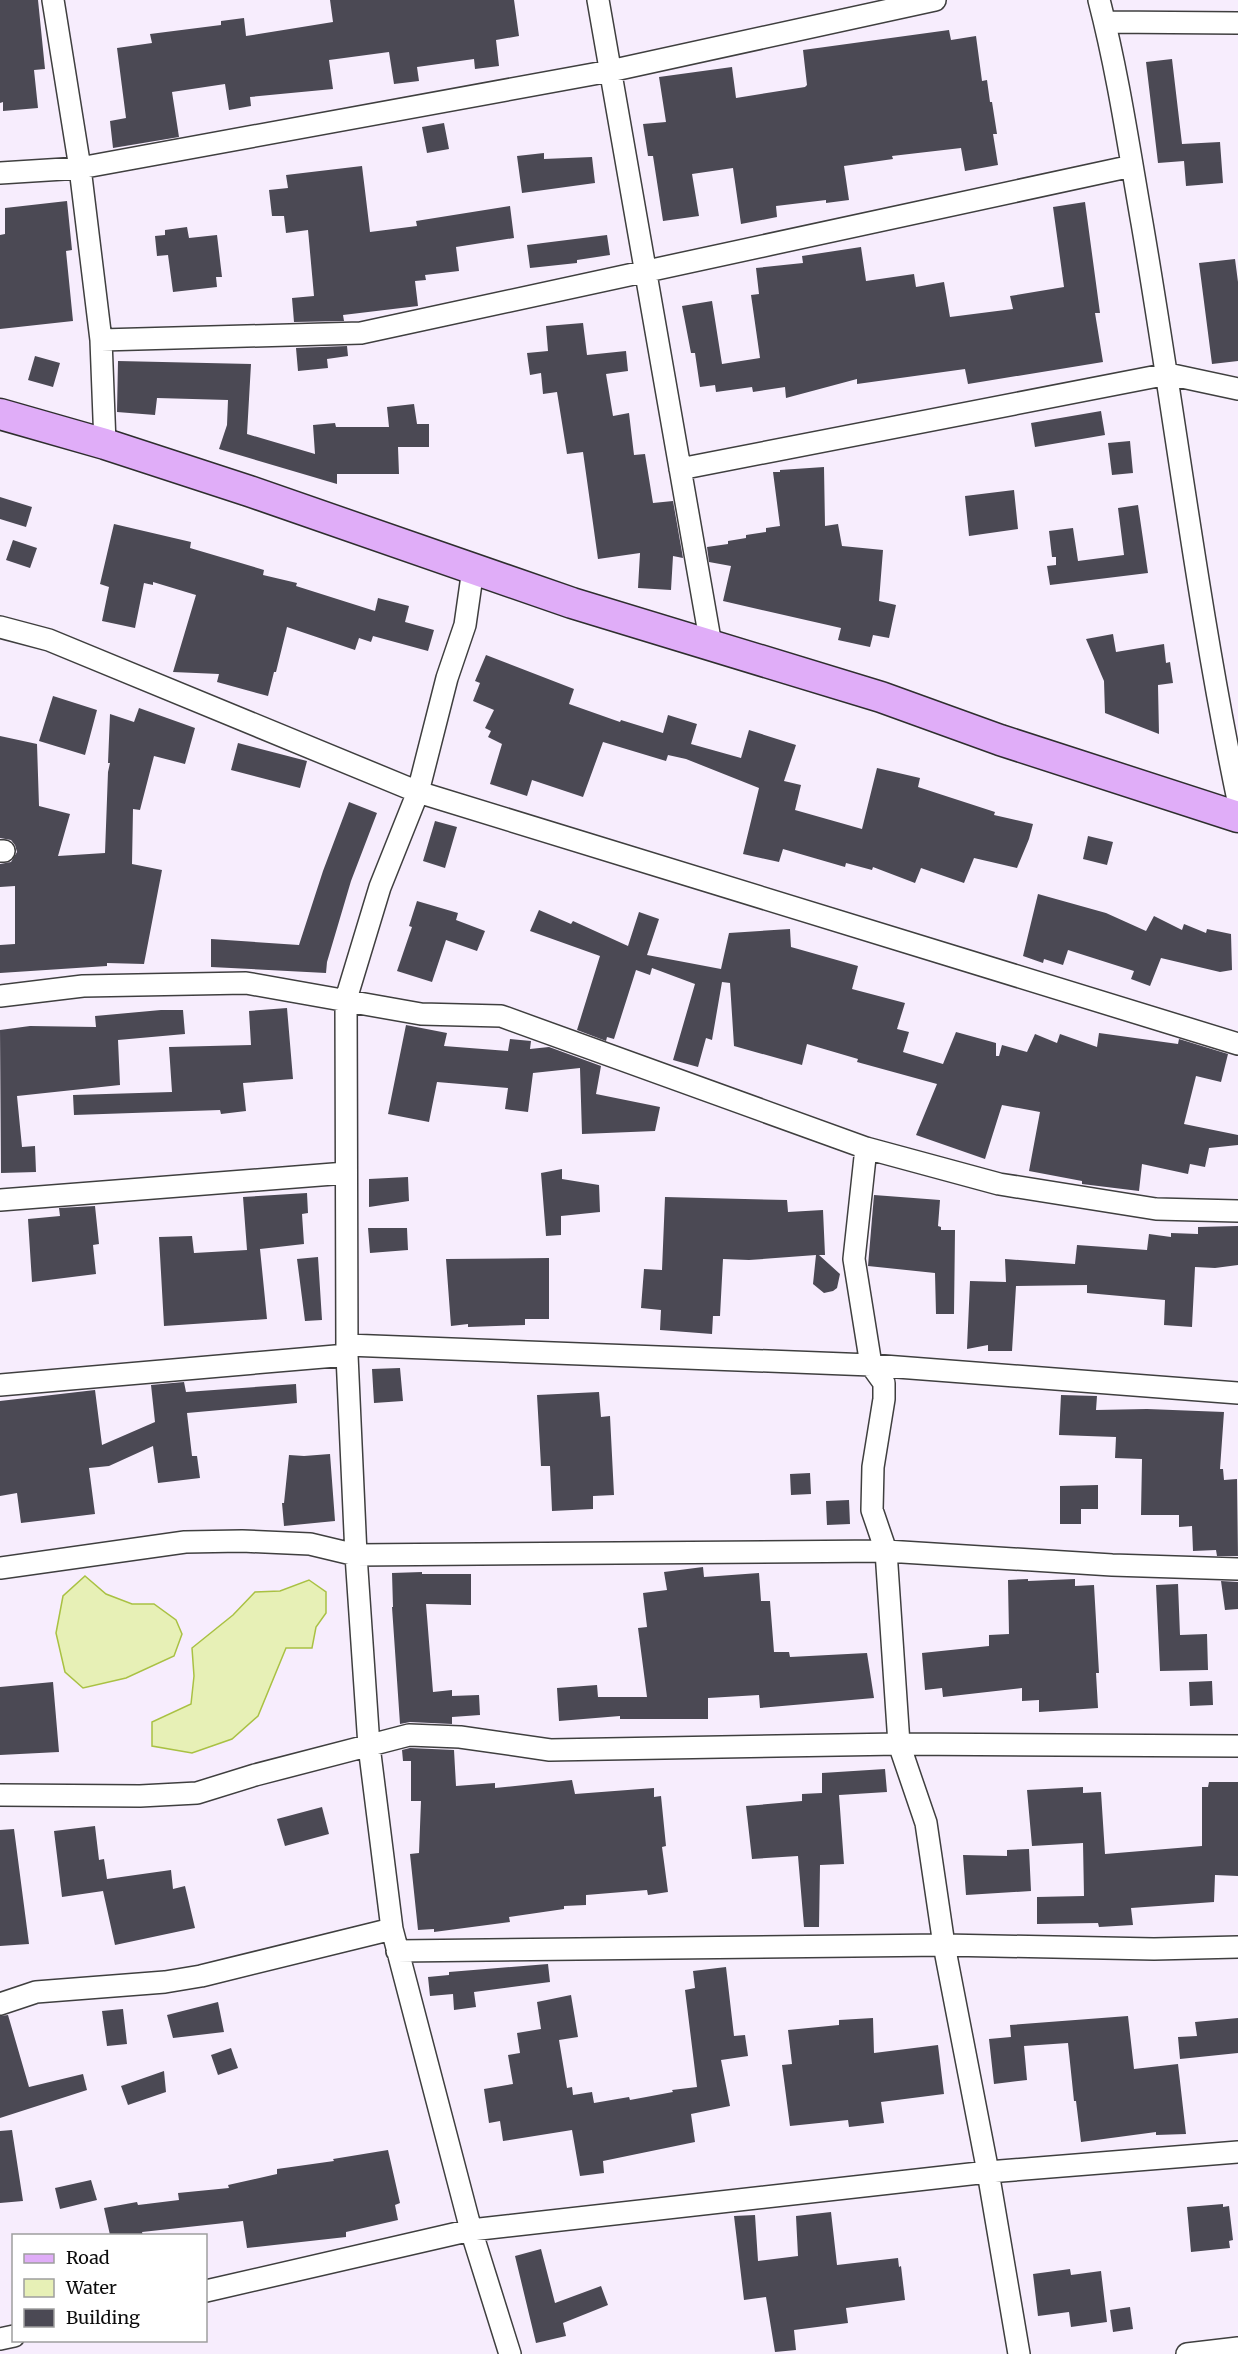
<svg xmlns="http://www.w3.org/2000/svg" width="1238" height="2354" viewBox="0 0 1238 2354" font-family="Merriweather,serif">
	<rect width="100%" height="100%" fill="#f7edfd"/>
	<path fill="#e7f0b6" stroke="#a9c143" stroke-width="1.5" d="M85,1576l21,18 26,10h22l22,16 6,14 -8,22 -48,22 -43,10 -18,-16 -9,-39 7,-37z
		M309,1580l17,12v21l-10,14 -4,21h-26l-28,68 -26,23 -40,14 -40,-7v-24l39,-18 3,-28 -2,-28 41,-33 22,-23 25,-1z"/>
	<path fill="#4b4954" d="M0,0h38l7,69 -11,1 4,38 -35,3v-9l-3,1z
		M330,0h184l5,36 -23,4 3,26 -24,3 -1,-10 -57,8 2,14 -25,3 -5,-32 -60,8 4,29 -83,8 1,9 -22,4 -4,-26 -53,8 7,45 -66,11 -3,-27 16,-3 -9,-70 35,-5 -2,-9 71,-9v-4l23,-3 2,18 87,-14z
		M949,30l2,10 25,-4 6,45 5,-1 3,22h2l5,32h-4l5,31 -33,6 -4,-23 -69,8 1,3 -49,7 5,34 -23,3v-3l-50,6 1,11 -36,7 -8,-56 -41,6 7,42 -36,5 -10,-65h-5l-5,-32 23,-2 -7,-45 73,-10 4,31 69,-11 2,-2 -4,-35z
		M1172,59l10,85 38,-2 3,41 -37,3 -2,-25 -26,2 -12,-101z
		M444,123l5,26 -22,4 -5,-26z
		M544,153v6l48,-2 3,26 -73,10 -5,-37z
		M362,166l8,66 47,-6 -1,-5 94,-15 4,32 -58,9 3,24 -34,4 1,5 -11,1 3,25 -75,9 1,6 -50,1 -2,-24 22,-2 -6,-66 -22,3 -2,-17h-12l-3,-26 19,-2 -2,-13z
		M67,201l5,49 -6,1 7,70 -73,8v-94l5,-1v-26z
		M1085,202l15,111h-5l8,49 -135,22 -3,-15 -108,15v-5l-71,19 -1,-11 -32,5 -1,-5 -36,5 -1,-7 -15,2 -5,-34h-4l-9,-47 30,-5 10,63 38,-6 -9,-63 8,-1 -3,-26 47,-5 -1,-7 59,-9 5,34 48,-7 2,13 28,-5 6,35 63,-8 -3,-13 54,-9 -11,-80z
		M187,227l2,11 28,-3 5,42h-6l1,10 -44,5 -5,-37 -11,1 -2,-20 10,-1v-5z
		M607,235l3,20 -33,5v3l-47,5 -3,-23z
		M1235,259l3,23v79l-26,3 -13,-101z
		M583,323l4,32 39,-4 2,20 -22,3 7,42 16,-3 5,42 11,-1 8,49 20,-2 10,57 -10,-2 -2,34 -33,-2 2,-35 -42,6 -15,-107 -16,2 -10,-62 -14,2 -2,-21 -11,2 -3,-22 21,-2 -2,-25z
		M347,346l1,10 -21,3 1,9 -30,3 -2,-23z
		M35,356l25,7 -7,24 -25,-7z
		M118,361l133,3 -4,70 68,20 -2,-29 22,-2 1,4h53l-2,-20 27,-3 3,20h12v23h-31l1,27h-62v10l-118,-35 8,-24 1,-25 -71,-2 -2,17 -38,-3z
		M1101,411l4,24 -70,12 -4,-24z
		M1130,441l3,32 -21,2 -4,-32z
		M824,467l1,59 13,-2 4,22 41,4 -4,51 17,4 -7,33 -16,-3 -3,12 -32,-7 3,-12 -118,-27 8,-35 -22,-4 -2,-15 21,-3v-3l18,-3v-3l20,-3v-4l14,-2 -7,-54h7v-2z
		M1014,490l4,39 -49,7 -4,-40z
		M0,497l32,10 -6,20 -26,-8z
		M1138,505l10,68 -98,12 -3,-19 9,-1v-8h-4l-3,-26 24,-3 5,33 46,-6 -6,-47z
		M114,524l77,18 -1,6 74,22 -1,5 34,8 -1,3 79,25 3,-13 31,8 -4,16 29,8 -6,21 -55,-15 -2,6 -12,-4 -4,12 -68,-23 -11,45h-2l-6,24 -51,-14 2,-8 -46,-2 23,-77 -43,-13v3l-9,-2 -9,45 -33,-7 7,-34 -9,-3z
		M13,540l24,8 -7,20 -24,-8z
		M1113,634l3,18 48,-8 2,19 4,-1 3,21 -15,2 1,49 -54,-21 -1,-32 -18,-42z
		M486,655l88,34 -5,15 51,18 1,-2 42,13 5,-18 29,9 -6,20 50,14 8,-28 47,15 -12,36 17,4 -6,25 67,19 15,-61 43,10 -2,9 77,25 -1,3 39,9 -4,15 -12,29 -43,-10 -10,25 -43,-15 -6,15 -42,-16 -1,3 -26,-7 -1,4 -62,-18 -4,13 -36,-8 16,-66 -73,-29 -18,-4 -2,6 -63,-19 -20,55 -51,-17 -5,16 -37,-12 12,-40 -14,-7 3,-6 -6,-3 9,-18 -21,-9 7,-18 -5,-2z
		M53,696l44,14 -12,45 -46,-14z
		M139,708l56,20 -10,36 -31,-8 -14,54 -7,-1 -1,55 30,6 -18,94 -37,-1v3l-107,7v-28l15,-1v-58l-15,1v-23l11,-2 6,-10 -2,-7 -4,-5 -11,-2v-102l37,8 2,62 31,8 -12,42 47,-3 3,-81 2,-9h-2l2,-49 24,8z
		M238,743l69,18 -7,27 -69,-18z
		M349,802l28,11 -26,68 -24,81 -1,11 -115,-6v-28l88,6 24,-74z
		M435,821l22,6 -12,41 -22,-7z
		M1088,836l25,6 -6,23 -24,-6z
		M1038,894l68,19 40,18 8,-15 28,14 2,-6 22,9 1,-4 24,5 1,36 -12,2 -59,-14 -11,28 -19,-7 3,-8 -66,-21 -5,15 -19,-6 -1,4 -20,-7z
		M417,901l41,12 -2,7 29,11 -8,20 -31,-11 -14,42 -35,-11 15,-44 -3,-1z
		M539,910l32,14 2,-3 55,25 11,-34 20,7 -12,36 74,14 8,-36 61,-4 1,18 67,19 -6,23 53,14 -8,26 12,3 -6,20 40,12 13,-32 40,11v13h3l3,-11 25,7 8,-18 22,9 3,-9 37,13 2,-14 79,11 1,-5 49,15 -7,28 -25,-6 -12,48 54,11v10l-29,3 -4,19 -15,-3 -2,10 -46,-10 -3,27 -57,-7v-3l-53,-10 11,-59 -38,-7 -17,54 -69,-24 21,-51 -80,-22 1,-3 -51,-15 -5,21 -68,-19 -4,-63 -8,-1 -10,58 -6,-2 -8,29 -25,-7 22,-76 -43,-16 -2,7 -14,-5 -22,69 -7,-2 -1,4 -29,-11 23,-74 -70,-25z
		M287,1008l6,71 -50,4 3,28 -25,3 -1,-4 -146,5 -1,-20 99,-3 -3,-45 82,-2 -2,-34z
		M161,1010h22l2,24 -67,6 2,45 -103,11 5,51 13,-1 1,26 -35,1 -1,-143 30,-4 66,1 -1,-11z
		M406,1025l41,8 -3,13 64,5 2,-12 21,2 -1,8 19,-2 52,19 -5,28 64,13 -5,24 -73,3 -2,-66 -47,5 -5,39 -23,-3 3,-21 -71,-6 -8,40 -41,-8z
		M562,1169v10l37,6 1,27 -39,4v19l-15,1 -5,-63z
		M408,1177l1,24 -40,6v-28z
		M307,1193l1,20 -6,1 2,30 -44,5 7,70 -103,7 -5,-89 33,-1 2,17 53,-3 -4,-53z
		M874,1195l66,5 -2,26 3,1v3h14l-1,84h-18l-1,-41 -67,-7z
		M665,1197l122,3 1,12 35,-2 2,45h-6l21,19 -3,14 -4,3 -9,2 -11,-9 3,-29 -67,5 -26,-1 -3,57h-7l-1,18 -52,-4 1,-20 -20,-2 3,-39 18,1z
		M95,1206l4,38 -6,1 3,29 -64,8 -4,-63 32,-3 -1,-8z
		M1238,1226v39l-23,3 -20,-1 -3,60 -28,-2 1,-25 -78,-7v-8l-71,1 -4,65h-24v-6l-21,4 3,-68 36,1 -1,-23 70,5 2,-19 70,5 2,-16 22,3v-4l27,1v-7z
		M368,1228h39l1,22 -38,3z
		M318,1257l4,63 -17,1 -8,-62z
		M549,1258v61h-24v6l-57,2v-3l-17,2 -5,-67z
		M400,1368l3,33 -29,2 -2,-34z
		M184,1382l2,10 110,-8 1,19 -110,10 5,43h5l3,22 -42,5 -5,-37 -44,20 -20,2 6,46 -74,9 -4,-30 -17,3v-95l95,-11 7,55 53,-23 -4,-37z
		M599,1392l2,25 9,-1 4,79 -21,1v13l-41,2 -2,-45h-9l-4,-71z
		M1061,1395l36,1 -1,14 51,-1 77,3 -4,57h3l1,11 13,-1 1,77h-21l-1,-6 -23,1 -1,-25 -13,1v-12h-38l1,-56 -27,-1 1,-21 -57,-2z
		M330,1454l5,67 -51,5 -2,-23h2l5,-48 15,1z
		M810,1473l1,21 -20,1 -1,-21z
		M1098,1485v24h-17v15h-21v-38z
		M849,1500l1,24 -23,1 -1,-24z
		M703,1567l1,10 55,-4 2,28h9l4,51h15l1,5 77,-4 7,45 -114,10 -1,-13 -51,3v21h-88v-3l-61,5 -2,-33 40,-3 1,12h49l-9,-69 9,-1 -4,-34 24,-3 -3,-18z
		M422,1572v2h49v31l-45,-1 7,88 19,-2v6l27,-1 1,20 -28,2v7l-42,-2 -10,2 -8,-117h1l-1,-34z
		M1028,1579v2l47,-2v7l19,-1 5,88h-3l2,35 -59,4v-12l-17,1v-13l-79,9 -1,-9 -17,2 -3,-37 67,-7v-11l20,-1 -1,-54z
		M1221,1581l17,1v27l-13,1z
		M1178,1584l2,51 27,-1 1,36 -48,1 -4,-86z
		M1212,1681l1,24 -23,1 -1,-24z
		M53,1682l6,70 -59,3v-68z
		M410,1748l44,2 2,36 39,-3v5l77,-8 3,14 79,-6v9l7,-1 5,50 -4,1 6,45 -20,3 -1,-5 -61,5v10l-22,1v3l-55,8 1,5 -76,10v-3l-16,1 -8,-76 9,-1 2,-52h-10v-40h-8l-1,-11z
		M885,1769l2,23 -48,3 5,69 -24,1 -1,62h-15l-6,-71 -46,3 -6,-53 56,-5v-7l20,-1v-20z
		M1209,1782h29v94l-23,-1 -1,27 -83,6 2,17 -34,2 -1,-4 -61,1v-27l47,-1 -1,-53 -51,3 -5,-56 56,-3v6l18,-1 4,62 97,-8v-59h6z
		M322,1807l7,27 -44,12 -8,-27z
		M95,1826l4,34 5,-1 3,20 64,-9 2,19 12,-3 10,42 -80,17 -12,-54 -41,6 -8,-66z
		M14,1829l15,115 -29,2v-116z
		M1029,1849l2,42 -65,4 -3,-40 44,1v-6z
		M548,1964l2,18 -76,10 2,15 -22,3 -1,-16 -23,2 -2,-19 21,-2v-3z
		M726,1967l8,69 11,-1 3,21 -27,4 9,46 -39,8 4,28 -92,19 1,12 -24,3 -8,-46 -69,11 -3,-20 -11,2 -5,-34 29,-5 -5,-29 12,-2 -3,-20 24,-4 -4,-27 34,-7 7,42 -19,3 8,48 5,-1 1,8 19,-3 2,11 35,-6 1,3 43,-8 -1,-2 25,-3 -12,-97 10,-2 -2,-17z
		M218,2002l6,30 -51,6 -6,-23z
		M123,2009l4,35 -20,2 -5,-35z
		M8,2015l21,72 54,-13 4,16 -87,28v-102z
		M1128,2016l6,53 44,-5 8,70 -30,1v-3l-75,10 -5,-41h-2l-6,-58 -44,3 3,34 -33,4 -5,-45 22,-2 -1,-12z
		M873,2018l1,35 64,-8 6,49 -63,8 3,21 -35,4 -1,-7 -58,6 -8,-61 10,-1 -4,-34 51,-5v-5z
		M1238,2018v35l-58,6 -2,-22 19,-1 -2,-14z
		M231,2048l7,20 -20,7 -7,-20z
		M164,2071l2,21 -38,13 -7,-19z
		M12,2130l11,71 -23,2v-72z
		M388,2150l12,53 -5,2 3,15 -52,12v5l-99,11 -4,-27 -101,11 1,3h-33l-6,-27 33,-6 1,3 41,-5 -1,-7 51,-5 -1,-3 49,-11v-5l57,-8 -1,-2z
		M91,2180l6,20 -37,9 -5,-21z
		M1223,2204v3l6,-1 4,34 -4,1 1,7 -39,4 -4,-45z
		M831,2212l6,53 61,-7 1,9 2,-1 4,34 -59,8 2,15 -54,7 2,20 -21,2 -9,-55 -22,3 -10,-84 21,-1 3,46 40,-5 -2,-40z
		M541,2249l14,54 46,-17 7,19 -45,18 3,13 -30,7 -21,-87z
		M1070,2269l1,6 30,-4 6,51 -36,5 -2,-15 -31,4 -5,-42z
		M1130,2307l3,22 -20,3 -3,-22z"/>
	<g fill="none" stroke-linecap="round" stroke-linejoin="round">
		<g stroke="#3f3f3f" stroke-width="24">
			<path id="street" d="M53,0l27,168 21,172 4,104
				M598,0l113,645
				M1099,0c19,73 30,149 43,223 33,192 56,386 96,577
				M1105,22l133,1
				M0,173l80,-5 530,-97 325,-71
				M101,340l260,-7 771,-167
				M680,469l488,-95 70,15
				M473,569l-8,56 -18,53 -29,114 -38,95 -34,112 1,356 9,200 13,191 23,183 79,301 39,124
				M0,627l49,13 369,152 820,252
				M0,851h4
				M0,996l83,-10 163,-3 175,31 80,2 365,132 133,36 157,25 82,2
				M866,1148l-12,111 17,106 13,18v16l-11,68 -1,43 14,41 13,193 27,79 18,122 44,227 31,182
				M0,1200l346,-27
				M347,1345l524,20 367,28
				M0,1385l347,-30
				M0,1568l185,-26 57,-1 68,3 46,11 530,-4 226,14 126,4
				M0,1795l140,1 57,-3 58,-18 154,-40 51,2 90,13 349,-6 339,2
				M397,1951l547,-6 210,4 84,-2
				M0,2004l36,-12 129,-10 36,-6 191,-47
				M206,2291l265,-61 517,-58 250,-20
				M0,2339l14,-3
				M1187,2354l51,-6"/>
		</g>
		<g stroke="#2e2e2e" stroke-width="33">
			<path id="secondary" d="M0,414l105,30 144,47 323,112 309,94 119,43 238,77"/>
		</g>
		<use href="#street" stroke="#fff" stroke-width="21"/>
		<use href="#secondary" stroke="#e0adf8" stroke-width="30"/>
	</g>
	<rect x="12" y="2234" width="195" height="108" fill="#ffffff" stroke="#9e9e9e" stroke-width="1.5"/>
	<rect x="24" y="2254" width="30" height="9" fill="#e0adf8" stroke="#9e9e9e" stroke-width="1.5"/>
	<text x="66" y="2264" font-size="18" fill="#0c0c0c">Road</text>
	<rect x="24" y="2279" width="30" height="18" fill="#e7f0b6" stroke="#9e9e9e" stroke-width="1.5"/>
	<text x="66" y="2294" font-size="18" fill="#0c0c0c">Water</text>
	<rect x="24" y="2309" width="30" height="18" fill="#4b4954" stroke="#9e9e9e" stroke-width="1.5"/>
	<text x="66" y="2324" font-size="18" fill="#0c0c0c">Building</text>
</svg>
